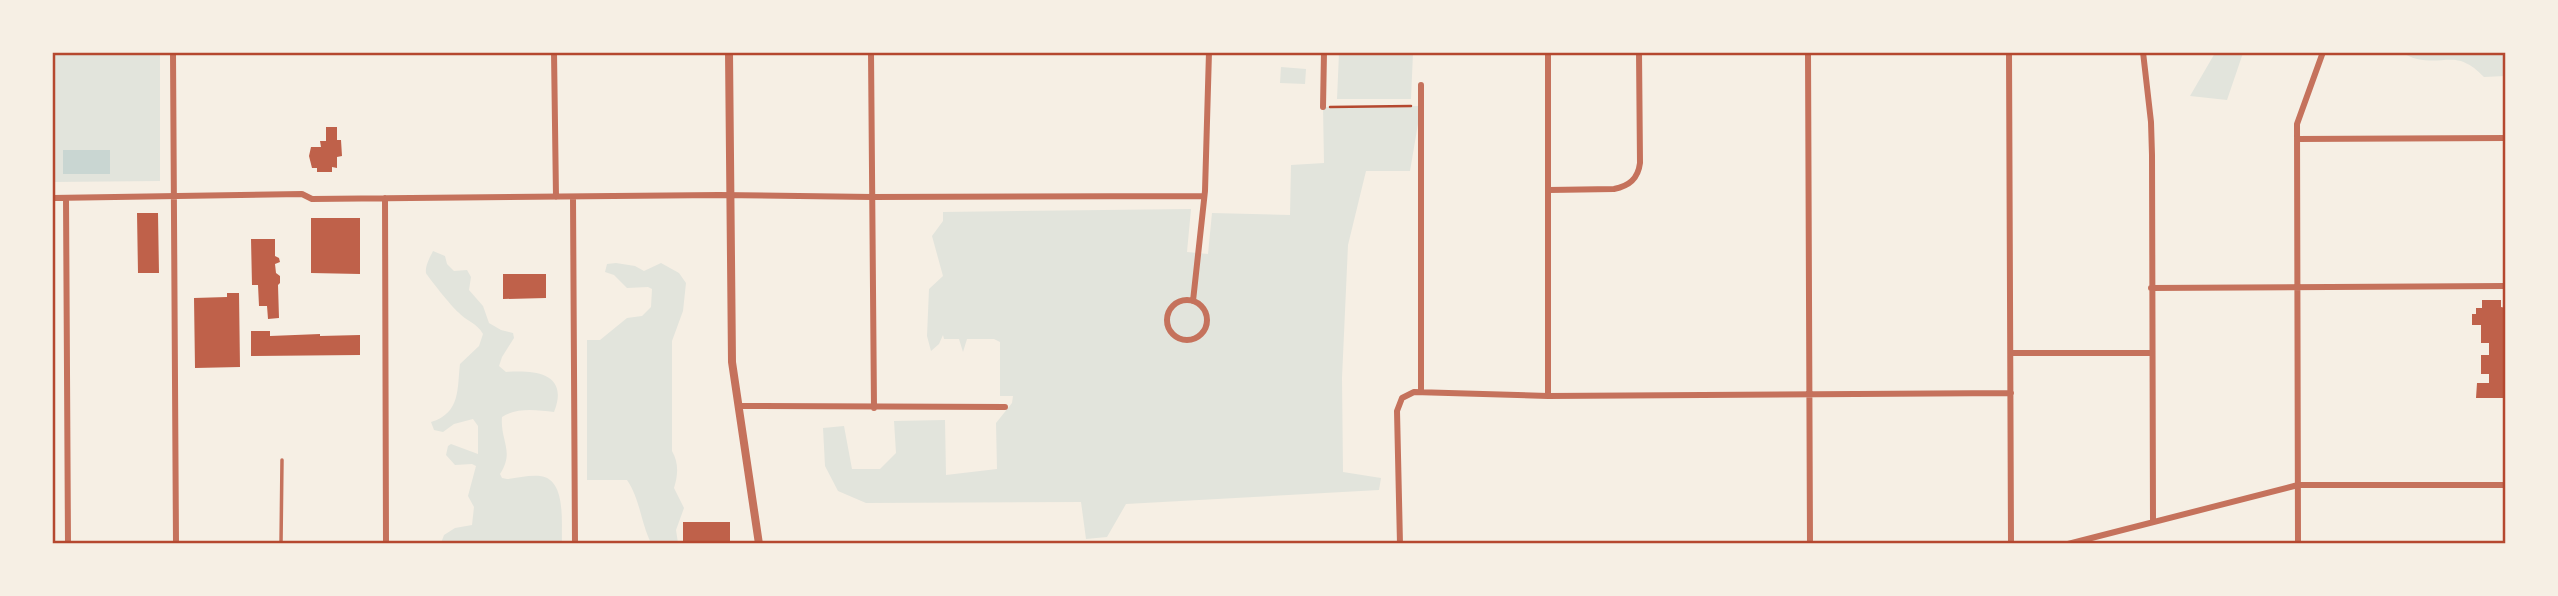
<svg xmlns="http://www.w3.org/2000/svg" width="2558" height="596" viewBox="0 0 2558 596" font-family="Quicksand,sans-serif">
	<rect width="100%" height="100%" fill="#f6efe4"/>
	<path fill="#e2e4dc" d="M52,53h108v128l-107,1z
		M1339,53h74l-2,46h-74z
		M2215,53h28l-16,47 -37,-4z
		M2401,53h104v23l-21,1c-27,-28 -37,-12 -67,-18 -6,-1 -11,-5 -16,-6z
		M1281,67l25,2 -1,15 -25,-1z
		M1421,106l-11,65h-44l-18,74 -6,133 1,94 38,6 -2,12 -253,14 -19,33 -21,2 -5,-37 -215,1 -28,-12 -13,-25 -2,-38 21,-2 8,43h28l16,-16 -2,-32 51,-1 1,55 51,-6 -1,-46 16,-20 1,-7h-13v-54l-6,-3h-27l-4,13 -4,-13h-15l-1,-4 -4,9 -8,7 -4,-15 2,-47 14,-13 -11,-40 11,-15v-9l248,-3 -4,43 21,2 4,-41 78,2 1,-50 33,-2 -1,-56z
		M433,251l12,5 2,8 7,7 13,-1 4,7 -2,13 14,16 6,17 12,7 12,3 1,5 -12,19 -3,9 7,6c27,-2 64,0 48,40 -17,-2 -37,-5 -52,5 -2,24 13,34 -2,57l2,4 5,1c10,-1 22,-4 33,-3 27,3 21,48 22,67h-121l3,-8 11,-7 17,-3 2,-18 -6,-11 8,-30 -4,-2 -17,1 -9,-10 2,-9 3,-2 27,10v-28l-5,-7 -19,5 -11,8 -9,-2 -3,-8c30,-9 26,-34 29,-58l19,-18 4,-12c-6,-11 -17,-13 -25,-22 -5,-4 -31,-36 -32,-39 -1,-7 4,-16 7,-22z
		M616,263l19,3 9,5 17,-8 18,10 7,10 -3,28 -11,30v110c7,12 6,24 2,37l10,20 -8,22 2,13h-27c-10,-20 -11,-44 -24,-63h-40v-140h13l27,-22 15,-2 9,-9 1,-18 -4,-2 -21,1 -13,-13 -9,-3 2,-8z"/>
	<path fill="#c9d6d2" d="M63,150h47v24h-47z"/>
	<path fill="#bf614a" d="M326,127h11v13h4l1,16 -5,1v11l-5,-1v5h-15v-4h-5l-3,-12 2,-9h10l-1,-6h6z
		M137,213h21l1,60h-21z
		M311,218h49v56l-49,-1z
		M251,239h24v17l4,2 1,4 -5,2 1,9 4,3v7l-2,2 1,33 -11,1 -1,-13h-8l-1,-21h-6z
		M503,274h43v24l-43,1z
		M227,293h12l1,74 -45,1 -1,-70 33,-1z
		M2482,300h19v7l5,1v90h-30l1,-15h12v-9h-8v-19h8v-12h-8v-18h-9v-11h4v-6h6z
		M251,331h19v5l50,-2v2l40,-1v20l-109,1z
		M683,522h47v20h-47z"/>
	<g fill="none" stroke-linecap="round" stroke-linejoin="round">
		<path stroke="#b5482f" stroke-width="2.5" d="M1330,107l81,-1"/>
		<path stroke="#c5725c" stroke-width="3.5" d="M281,544l1,-84"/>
		<path stroke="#c5725c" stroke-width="6" d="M173,52l3,492
			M554,52l2,145
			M871,52l3,356
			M1808,52l2,492
			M2009,52l2,492
			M2143,52l8,70 1,33 1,367
			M1323,107l1,-55
			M2297,139l209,-1
			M1549,190l65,-1c15,-3 24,-10 26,-26l-1,-111
			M573,197l2,347
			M52,198l250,-4 10,5 407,-4 153,2 332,-1
			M66,198l2,346
			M385,198l1,346
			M2151,288l355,-2
			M1167 320a20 20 0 1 1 40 0a20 20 0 1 1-40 0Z
			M1193,301l12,-110 4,-139
			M2011,353h141
			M1421,392v-307
			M1548,396v-344
			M738,406l267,1
			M1400,544l-3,-133 5,-13 12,-6 134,4 463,-3
			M2068,544l230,-59h208
			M2298,544l-1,-420 26,-72"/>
		<path stroke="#c5725c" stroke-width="8" d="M729,52l3,310 27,182"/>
	</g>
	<rect width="2558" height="596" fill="none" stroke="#f6efe4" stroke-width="108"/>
	<rect x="54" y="54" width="2450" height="488" fill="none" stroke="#b5482f" stroke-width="2.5"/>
</svg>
